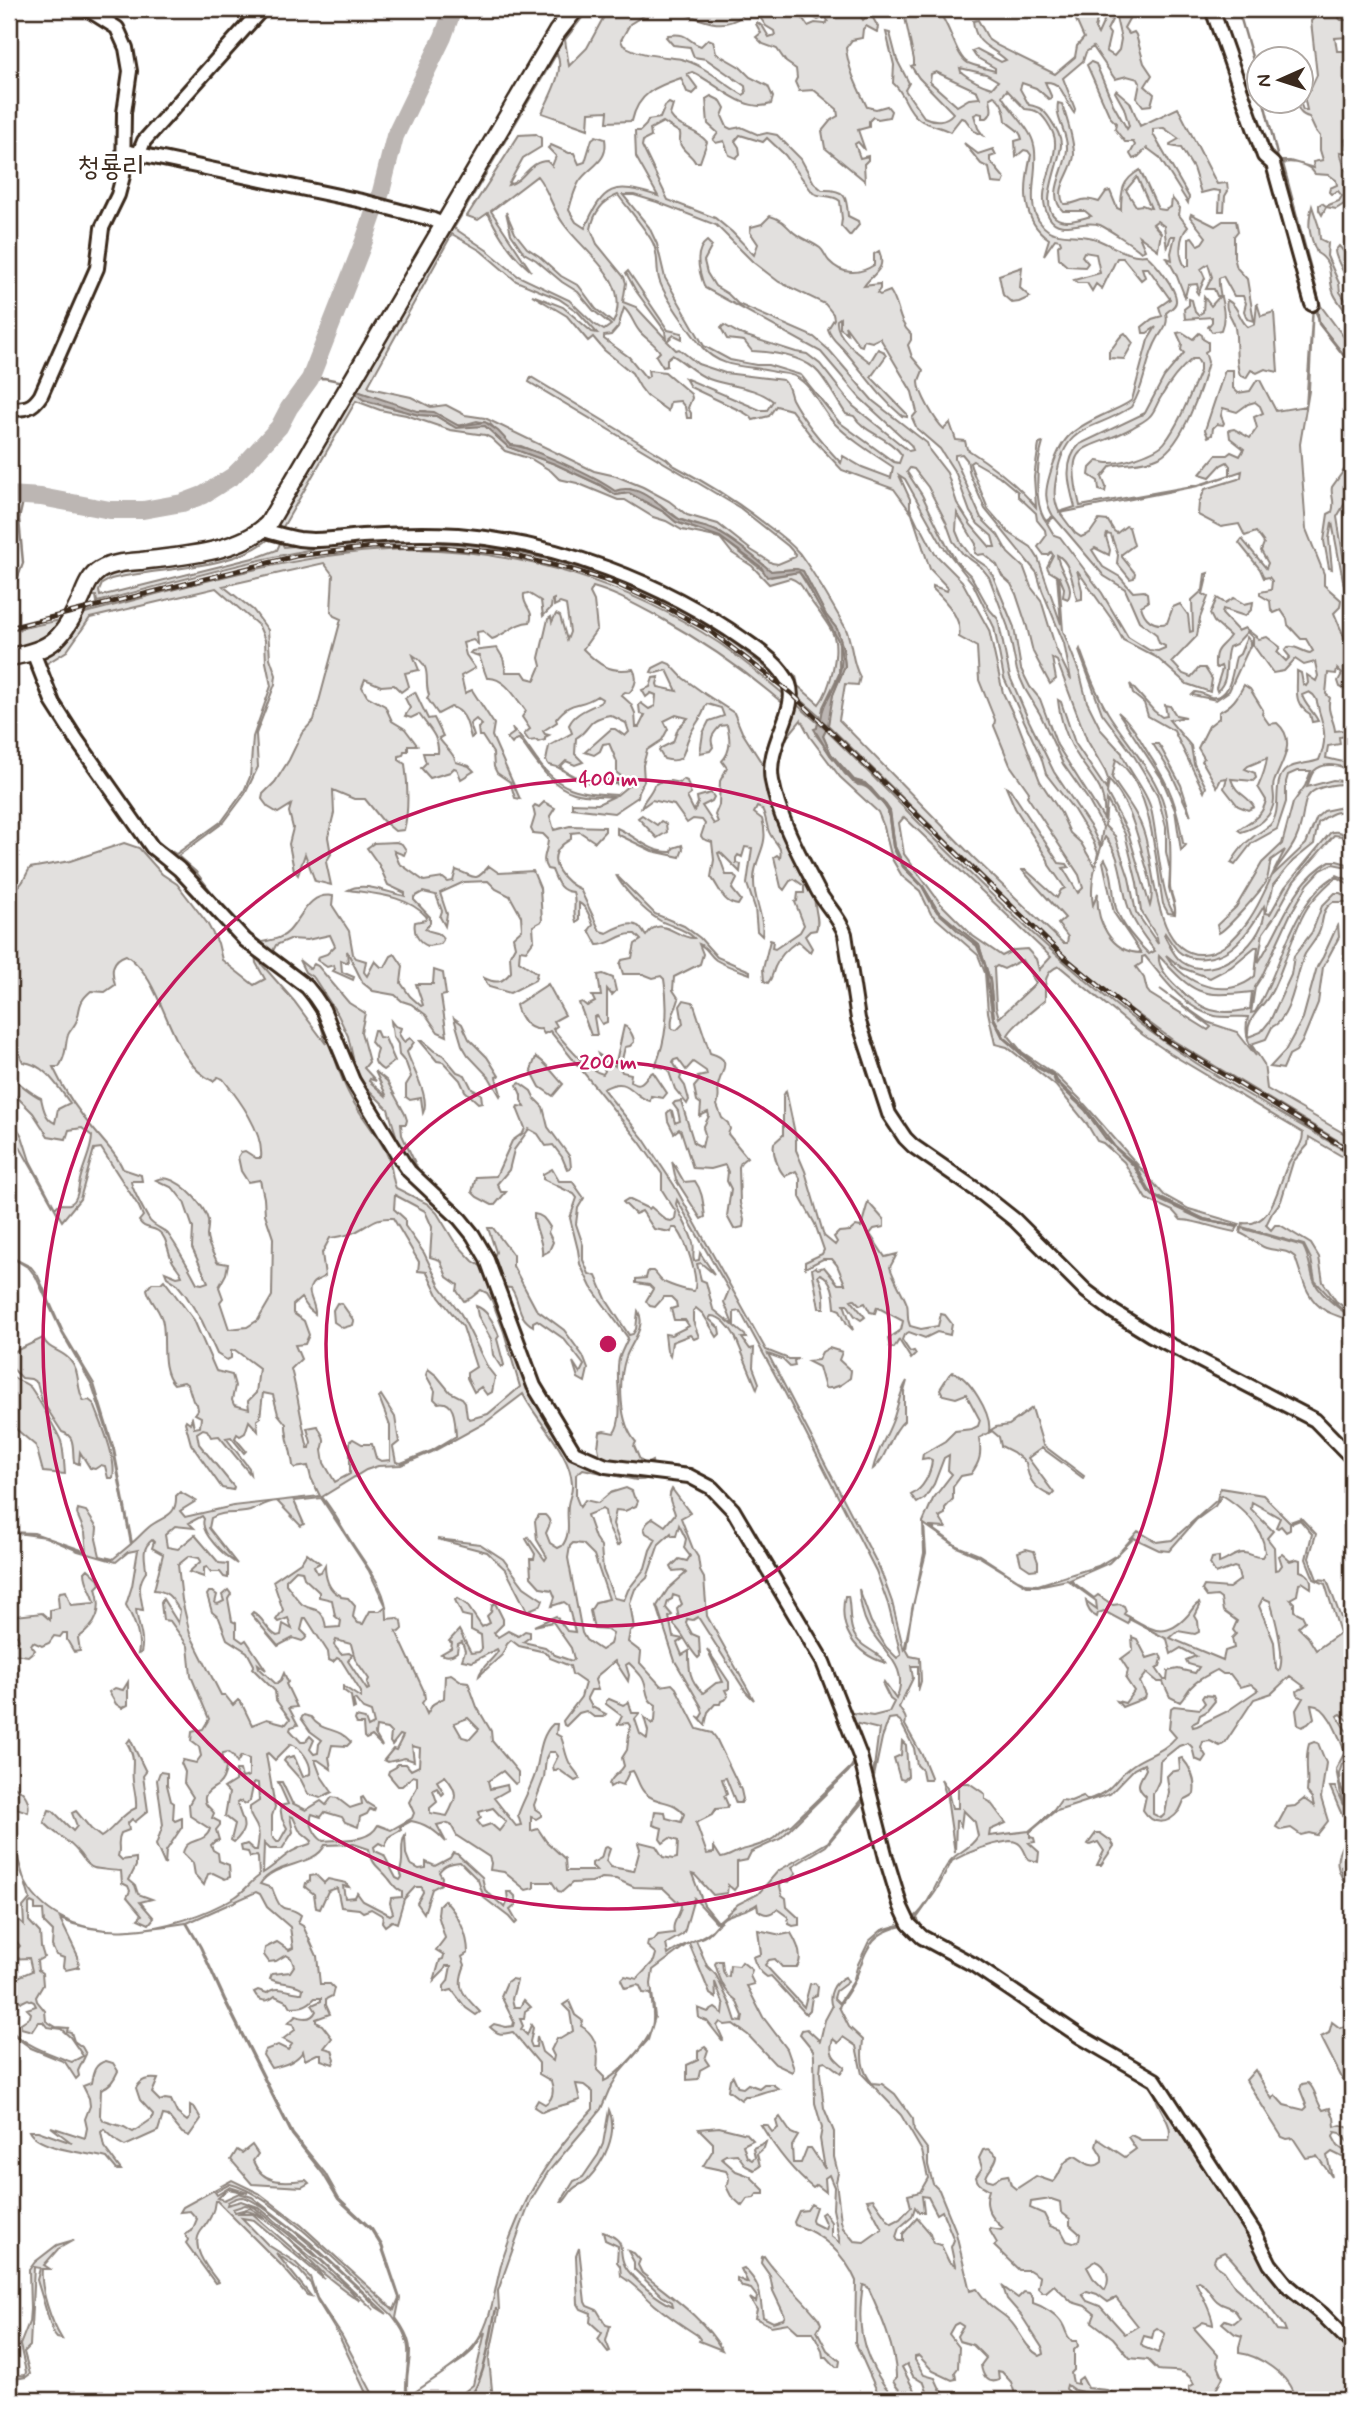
<svg xmlns="http://www.w3.org/2000/svg" width="1361" height="2409" viewBox="0 0 1361 2409" font-family="Mynerve,'Poor Story',sans-serif">
	<rect width="100%" height="100%" fill="#fff"/>
	<filter id="ink" filterUnits="userSpaceOnUse"><feTurbulence type="fractalNoise" baseFrequency=".0143" numOctaves="2"/><feDisplacementMap in="SourceGraphic" scale="14" xChannelSelector="R" yChannelSelector="G"/><feConvolveMatrix kernelMatrix="1 2 1 2 8 2 1 2 1" color-interpolation-filters="sRGB"/></filter>
	<g filter="url(#ink)">
		<path fill="#e2e0de" stroke="#8e857e" stroke-width="2" fill-rule="evenodd" d="M583,9h6l-24,31 4,26 18,-18 21,-39h46l-24,15 -9,16 2,5c17,11 39,11 58,14 22,5 43,25 62,36l3,-2 -1,-7 -39,-27 -12,-2 -4,-10 -17,-2 -7,-8 2,-2c23,-3 18,7 33,11l7,-7 5,2 3,12 24,14 10,10 18,9 5,11 -2,7c-28,10 -55,-22 -79,-32l-5,2 11,15 -5,5 -6,-2 -6,-14c-24,8 -43,15 -49,43l-25,1 1,-11 -19,1 -1,17 -46,-16c8,-18 23,-42 15,-60l-103,175 34,23 30,25 51,24 25,24 10,6 7,-5 -18,-15 -15,-18 -16,-10 -26,-22 -12,-7 -13,-19 -5,-22 9,21 12,15 12,8 22,20 18,10 17,23 17,14c20,-42 -29,-70 -50,-100 -11,-15 -14,-32 -26,-47l-46,35 40,60c-19,-16 -33,-37 -43,-58l-10,7 -11,-4 52,-81 17,-1 5,4v9l-18,11 -15,27c17,-4 20,-24 39,-24l5,5 4,-10 -8,-8 3,-3 18,8h5l5,11 6,-2 7,-23 4,-3 9,3c4,24 -16,27 -26,43 -4,7 -8,20 -10,28l7,12 9,6c19,-43 28,-46 73,-32l-22,-39 -1,-26h5l6,-6 2,-5 12,-2 5,-12 4,-3 4,2 -3,10c9,15 26,13 37,27l-7,20h-5c-3,-7 -14,-12 -15,-19 -1,-3 1,-6 0,-10l-17,-11 -13,7 1,8 -8,4 -1,5 26,54 47,18 17,14 22,23 4,-11 -8,-12 1,-5 11,-3 8,-8c11,3 15,8 22,15 7,7 20,11 28,17 5,4 5,9 9,13 13,14 30,14 45,4v-11l5,-3c8,19 -6,22 -15,35l16,-2v5l-3,4 3,2 10,-4c10,14 7,30 21,43v6l-3,5 4,12 11,13c-1,4 -3,7 -4,11 -1,11 17,41 25,48l6,-6 6,17 9,1 2,8c25,16 50,35 69,58l-2,-30 5,-33 4,-1c-6,19 -10,62 3,78l7,-5c-9,-16 -8,-25 -3,-42 11,-36 19,-43 53,-59 10,-5 20,-8 29,-15l16,-60 8,-13 -9,6h-4l-1,-6 10,-8 10,-3 -3,-9 11,-8 -22,-31h-6l3,9 -4,3 -18,-22h-6l-15,31 -6,-5 -4,7 -5,-8h-10l-3,-3 26,-7 -4,-19 -12,-2 -2,4 6,7 -3,4 -18,-1 -8,-7 -1,-13 3,-3 -1,-3 -5,-1 -11,16 5,-16c-29,-19 -25,-54 -18,-84l-3,-4 -4,-1 -8,7 -1,-16 7,-2c-2,-10 -10,-11 -16,-18 -1,-9 -3,-20 -12,-25l-4,2c1,8 4,15 -3,20h-5v-4l-4,-1 -4,2 4,13 5,7 -9,-4 -9,-12 -4,-1 -11,14c-9,-6 -22,-6 -31,-13 -13,-9 -14,-26 -26,-36l1,-18 -8,-33 4,1 7,27 12,23 -4,7 19,27c10,5 22,5 29,-4l-34,-35 -8,-12 3,-1v-5l-10,-47 1,-4 33,2c12,13 18,46 30,52 8,3 19,6 27,8v-3l-19,-11 -4,-6 5,-2 24,13 5,-2c-16,-15 -30,-13 -33,-39l5,-1 11,20 9,6 57,28 20,-17 2,-11 7,-8 -13,-29h28l-4,20 3,5 9,-20h3l3,4 -6,12 3,4 -4,17 8,5 5,-6 2,-11 -7,-30h16l1,6 -7,13 5,6 5,-2 2,3 8,28 8,12 -7,11 9,8 -3,11 -8,1 -6,-8 3,-15 -2,-4 -11,-3 -12,3 -22,-32 -7,5 -3,9 -20,17 12,31 -1,4c-10,-12 -10,-32 -29,-31l7,16 -3,1 -13,-11 -14,-5 -2,6 9,16c11,2 15,5 21,14 5,8 11,16 11,25 1,17 -30,73 4,77 8,1 18,-3 26,-5l-6,-5h-22c-18,-18 5,-43 4,-64 0,-16 -12,-28 -9,-44l4,1 2,6c4,13 10,30 10,45 -1,17 -20,33 -10,49 17,1 14,-9 35,-2l7,-10 4,-1 7,17 4,2c0,-19 1,-30 19,-40l18,39 7,1 6,-3 1,-9 8,10 -1,7 9,12c-9,9 -10,29 -3,39h4v-28l3,-1 6,8 4,-2 4,-6 -16,-20 1,-3 24,12 8,-5h13l2,10 -4,5v21l3,11 10,11 7,42 -7,-2 -3,-8 2,-8 -3,-7h-9l-11,-20 -4,2c-2,16 10,33 2,52l-9,2 -4,-5 4,-5v-5l-27,2 -1,-10 5,-4v-6l3,1 3,12 3,3 5,-3 1,-15 7,9 9,-10h-3l-3,-7h-8l6,-12 -4,-13 -7,5 4,9 -7,16 -2,-3 2,-3 -1,-4 -9,1 -3,12 -9,-23 -9,-16 5,2 -1,-7 4,-17h-4l-4,13 -3,-23 -7,-5 -4,3 8,9 -3,17 -19,-14 6,14 -4,2c-6,-6 -33,-23 -41,-27 -16,-7 -40,11 -51,-8 -15,-25 8,-51 6,-75 0,-7 -4,-14 -8,-20 -7,-10 -10,-12 -22,-13l-18,-19 -5,6c9,16 28,31 32,49 7,28 -15,66 15,86 11,7 33,2 47,8 15,6 34,19 50,16 9,7 30,33 30,45 1,6 -6,9 -10,13 3,12 -3,16 -8,25 -13,22 -13,49 -27,69 -36,24 -65,15 -74,67 -3,15 -4,24 2,38l16,-5c-6,-21 -13,-45 5,-63l65,-31 19,-36 20,-24 -3,-3 1,-6 -5,-11 5,-1 11,7 6,-6 3,2 1,4 5,3v8l-3,2 3,10c-6,25 -25,83 -49,95 -13,7 -33,6 -48,9l-9,11 4,10 -1,5 -6,-2 -1,-9 -9,-6 1,-7 7,-7c4,0 7,2 11,2 13,1 50,-11 57,-21 16,-21 25,-48 35,-71v-7l-3,-5h-5c-12,10 -23,24 -31,38 -4,6 -6,14 -11,19 -4,5 -12,8 -18,12 -48,26 -69,9 -52,78l118,-21 32,-10v-9l-3,-4 -6,3 -11,12 -10,-3 16,-19h11l4,-3 9,4 4,-7 -14,-11 -1,-8 5,-1 16,9 7,-10 -3,-11 9,-4 -3,-7 -5,-4 -7,2 -11,8 -14,-4 -2,8 3,7 -1,2 -6,-1 -4,4 -1,7 -4,2 -3,-7 20,-60h8v18l5,5 12,-2 7,-11h3l16,31 30,-5 7,-103 5,14 -5,-10 -4,84 -9,53 6,85 18,45v11l17,15 -1,7 -6,6 13,31 -1,11 6,11v10h-3l-2,5 5,6v6l-12,-6 -2,-6 4,-7 -5,-5 -1,5 -8,-1 -2,21 4,4c-4,14 4,21 5,33l9,-1 3,6 -8,1 1,7 -12,2 -2,12 26,6v8c-10,-7 -28,-11 -38,-1 -3,3 -5,11 -7,16l26,-7 19,2v8l-5,-1 -5,-5c-50,4 -31,22 -46,55 -6,14 -17,23 -24,37l34,-32 11,-27 7,-6 23,-5 5,4v5c-13,-8 -24,0 -34,8l-4,21 -21,17 -20,24c0,12 -7,17 -7,28l4,1 15,-27 45,-54c9,-4 15,2 22,8v7l-10,-12 -8,-1 -40,46 -19,35 -12,17 -5,30c23,-34 34,-81 72,-102h7l14,4 1,3 -19,-4 -12,6 -13,14 -18,31 -28,61 -7,11 -4,26 4,-1c27,-43 35,-110 82,-137l12,5 3,6 -15,-9c-11,8 -19,17 -27,27 -14,18 -26,64 -38,87 -9,18 -26,25 -24,46l13,-5 9,-11 21,-46 3,-19 18,-24 10,-26 13,-13h5l10,5 2,8 -5,-4h-14c-12,8 -9,17 -13,28 -3,9 -10,16 -15,24 -9,18 -13,65 -33,73l-6,12 -15,5 13,20 3,25 85,49v11l-178,-108 -57,-42 -54,-45 -235,-229 1,-15 4,-16 12,-28 -2,-17 -6,-20 -11,-14 -23,-44 -9,-2 -23,2 -52,-39 -40,-13 -19,-15 -19,-10 -11,-5 -15,3 -16,-11 -64,-29 -14,-6 -10,-1 -21,-21 -13,-3 -18,5 -33,-15h-9l-33,-9 -27,-11 12,11 50,13 17,1 15,9 34,1 23,21 47,17 45,21 16,10 13,-2 35,19 12,10 44,15 51,40 28,-5 36,58 4,12v32l-16,33 -2,13 -2,-5 -27,-23 -6,-24 10,8 2,10 21,18c11,-14 21,-53 14,-70 -4,-10 -18,-27 -25,-37 -6,-9 -6,-15 -18,-19l-21,6 -17,-18 -20,-13 -12,-15 -38,-8 -16,-9 -13,-4 -28,-17h-7l-41,-17 -18,-4 -8,-8 -20,-12 -26,-8 -14,-13 -6,-3 -35,-5 -44,-15 -26,-5 -24,-9 -76,131 -6,-3 283,-488zM960,68l26,6 12,7 -6,7c-11,-3 -22,-9 -31,-16zM936,72l41,19 3,7 -11,1 -12,7 -27,-24 1,-8zM1137,177l14,31h-1l-8,-3 -6,1 -10,-16zM618,195c9,12 29,36 35,48 6,12 3,25 6,36 4,16 32,54 43,68 19,23 48,18 73,25 8,2 14,1 21,5 17,9 24,31 37,45 18,18 39,31 60,45l-2,11 -29,-11 -19,-11 -2,7c-17,-18 -37,-41 -49,-64 -3,-7 -2,-13 -9,-19l-58,-7 -27,-9 -19,-15 -3,1 -9,-9 7,-6 8,4v-6l-14,-3 -40,-59 -2,2 10,18 29,40 1,8 -30,-32 -13,-5 3,-19 -2,-6 -27,-33 -6,-15c3,-17 11,-28 27,-34zM623,195h11l23,7 59,23 37,37 26,20 46,22 8,10 1,5 -6,10c3,10 9,13 16,21 20,23 34,46 58,66l5,1v-3l-36,-37 15,-21 -3,-5 -5,-2 -8,13c-11,-8 -35,-25 -33,-42l3,-2v10l7,5 -2,-7 14,19 3,1 2,-6 8,2 8,-4 32,54 5,20 -5,6 5,11 23,20 16,25 14,38 8,12 14,12 3,11h-5l-19,-22 -14,-22 -10,-30 -17,-22 -3,-8 -54,-42 -43,-50 -16,-14 -76,-33 -10,-10 -13,-8 -8,-13 -3,-12 8,-15 -5,-5c-14,10 -8,32 -2,47l116,64 39,46 51,47 2,5 -4,1 -56,-45 -33,-42 -13,-10 -11,-2 -56,-18 -16,-9 -3,3 6,11 17,2 8,10c20,1 52,5 67,22 10,12 18,28 27,41l8,2c10,17 35,21 48,39l-3,8 -5,-1 -55,-40 -38,-47 -33,-10h-12l-26,-5 -26,-14 -39,-68 -8,-34 -8,-17zM452,234l29,17 35,30 43,18 19,13 19,21 -5,-1 -29,-25 -31,-12 35,21 21,25 5,-4 11,13 28,23 8,14 7,9 21,15 2,-9 10,-1 5,6 2,11h4v-5l-3,-5 4,-10 -1,-4 -26,-22 -17,-2 1,6 -3,2 -17,-21 -25,-18v-3l7,-1 7,-8 6,-19c8,7 9,16 16,24 6,7 15,11 20,20l-4,4 7,11 4,-1v-7l5,-4c13,7 23,19 37,24 22,8 45,7 64,22l-6,9h-7l-75,-32 5,9 53,25 8,5 2,3 16,-4 7,-10 15,4 24,31 27,29 52,19 18,25 18,55 18,19 -1,3 -14,-5v3c12,11 30,30 26,48l18,10 2,33 16,40 -1,6 16,39 19,27 -2,4 52,79 4,13 -5,5 -15,-25 6,-1 -2,-3 -8,-1 -49,-74 -4,-2 9,21 33,52 1,5 16,23 -4,2 -4,8 -31,-28h-4l43,48 -7,6 10,13 -1,6h-4l-88,-84 -136,-139 6,-36 13,1 2,-8c-9,-15 -7,-34 -15,-50 -14,-25 -29,-51 -45,-73 -9,-11 -21,-20 -32,-28 -30,-24 -61,-43 -95,-61l-6,-6 -136,-82 -2,5 211,126 48,38 8,9 -1,2 -17,7 -6,-1 -21,-13 -33,-26 -31,-9 -18,-14 -26,-14 -27,-11 -22,-5 -109,-53 -20,-3 -19,-10 -15,2 -20,-10 -41,-9 -2,-2zM962,454l5,6 3,15 15,34 52,64 5,17 22,53 7,37 -15,-31 -15,-49 -10,-13 -7,-19 -16,-15 -10,-18 -17,-17 -26,-59v-4zM973,461l26,15 19,16v4l18,17 1,7 8,10 1,6 -8,11 6,8h4l3,-3 2,3 -6,12 2,4 8,5 4,48 -23,-66 -7,-11 -23,-15 -20,-23 -17,-42 -1,-4zM910,468l4,1 14,18 18,35 7,19 10,13 18,13 8,10 19,50 9,44 8,18 15,25 23,50 24,34 16,29 -3,19 -8,-17 -38,-57 -25,-51 -19,-44 -12,-58 -8,-9 -19,-34 -15,-15 -10,-17 -24,-49 -15,-23zM1242,471l-1,6 -3,2 -33,10 -6,14 -1,12 23,12 18,-3 6,12 11,-4 8,11 -3,8 7,12 -2,5 -24,-29 -3,4 21,26 4,9 5,-1 3,4 -1,9 -11,2v3l10,6 1,9 3,3 7,-3 6,9 1,6 13,14h5l7,12 -3,2c-8,-1 -14,-8 -22,-6l-3,4 5,6 -4,4 -9,-9 3,-5 -13,-10 -8,2 -14,-11 -7,3 -16,-17 1,-5 22,7 7,-7 1,-7 -9,2 -10,-6 -9,5 -8,-5 -7,16 4,8 16,14c-9,13 -16,10 -15,30l2,2 4,-2 1,3 -6,19 1,3c14,-12 6,-28 12,-44l7,-3 11,-12 6,6v7l20,28 11,-2 11,-12 9,6 11,-3 3,14 -2,5 -9,-6 1,8 -2,3 -3,-2 -2,-11 -4,-2c1,19 -5,32 13,43l2,8 6,-1c-4,-9 -14,-17 -16,-26l7,-3c8,4 8,10 10,19 6,19 8,30 0,49 -10,4 -24,3 -32,9 -17,12 -3,41 -17,56 -5,5 -13,8 -18,13 -9,6 -15,15 -21,25l4,2 17,-22 25,-14 9,-27v-20l2,-7 9,-4h14l-6,15 -12,17 -11,41 -20,19 -26,44 -19,18 2,8c9,-5 42,-42 47,-51 3,-7 3,-15 5,-22l14,-10c-15,26 -24,56 -43,79 -11,13 -22,24 -40,25 -48,2 -47,-89 -58,-121 -6,-20 -21,-38 -32,-55l4,-19c37,28 39,101 47,145l5,9 7,1c2,-11 -6,-20 -5,-31 1,-30 2,-66 -12,-94 -13,-28 -34,-50 -50,-76 -12,-20 -20,-42 -28,-64l-1,2 23,62 32,43 23,38 9,33v25l4,18 -1,18 6,21 -1,4c-13,-14 -17,-81 -23,-104 -4,-19 -28,-45 -29,-56l-21,-23 -14,-28 -7,-28 -17,-43 -4,-55 5,12 -1,9 5,2c8,-15 -10,-29 -11,-44 14,7 16,31 20,45l5,-1v-9l-5,-20 36,51 10,19 33,17 31,27 23,8 2,-13 -7,-11h-6l-8,9 -8,-3 -11,-12 25,-26 3,-18 8,-21 -5,-3 5,-21 -3,1 -2,16 -11,10 1,31 -3,1 -2,-17 -8,-11 -7,3 -6,16c-13,4 -23,-4 -26,-17l7,-4 -1,-9 -3,-2 -11,1 -13,-15 -17,-10 -11,-17 3,-2 14,7 1,-5 -4,-13 1,-3 4,1 7,20 -1,8 13,16 4,-1 1,-5 -13,-16v-3l12,-9 -5,-18 -3,-1 -9,7 -3,-2 -6,-10 -9,-1 -9,13 -9,4 -6,-4 -15,-20 138,-27zM899,475l6,4 37,66 31,39 21,43 10,51 37,79 5,17 28,36 19,31 5,12 -3,14 -14,-24 -11,-10 -9,-20 -21,-32 -22,-57 -15,-31 -14,-63 -27,-49 -27,-27 -13,-25 -4,-4 -8,-17v-9zM957,513l19,31 -1,9 3,2 6,-1 13,11 5,11 9,8 5,10 11,33 6,25 17,32 6,-5 -4,-21 5,3 30,79 18,31 3,8 -2,10 -31,-46 -14,-41 -3,-2c2,20 10,42 21,58 16,25 27,29 25,61l-47,-74 -17,-46 -10,-12 -9,-18 -7,-42 -21,-51 -6,-9 -16,-11 -10,-13 -5,-12zM1054,517l50,59 21,13 14,32 17,13 3,9 6,3v2l-7,3 -9,-1 -21,-13 -26,-44 -42,-56 -6,-2 -7,-12zM1109,780c18,20 25,43 32,68 4,20 15,38 9,58l-22,-74 -21,-39zM1107,800l18,34 12,49 4,28 16,26 1,7 -22,-32 -7,-34 -14,-42 -10,-10zM1105,837c16,17 16,45 22,66 5,18 17,34 28,48l-6,3c-12,-11 -28,-30 -33,-46 -4,-16 -2,-34 -11,-49l-2,3 11,51 27,40c-30,0 -46,-33 -43,-60l-5,12c-4,-22 4,-48 12,-68zM1264,906c6,32 -48,79 -82,56 -8,-5 -13,-18 -18,-27l1,-2c4,6 8,13 13,18 13,12 38,8 52,-2 13,-9 26,-29 34,-43zM1255,947h3l-3,29c-27,25 -71,9 -89,-21l16,13 28,10 21,-11zM1145,956c18,22 40,54 70,60 11,2 22,0 33,1 -4,16 0,26 8,39l-19,-24 -30,-10 -47,-33 51,38 -3,3 -58,-36 -3,-4 -3,-12 -8,-11 6,-4v-6zM1159,956c35,38 40,42 93,36l-2,17c-13,3 -26,5 -39,1 -17,-5 -55,-37 -52,-54z
			M669,9h71l2,7c-24,18 -48,-2 -73,-7z
			M762,9h34l12,17 7,-3 10,1 3,-3 -2,-4 -8,3 -7,-4 -4,2 -1,-9h50l7,11 4,-4 6,2 5,9 -1,5 -11,-6 -3,3 -1,9 -10,2 -6,8c2,21 12,40 21,59l9,2 11,-3 4,5 -2,6 -11,2 -5,-2 -4,4v6l-11,3 7,20 -7,-8 -3,2 5,14 8,-2v4l-4,4 1,17 -40,-33 -3,-17 9,-11 7,-4 -1,-7 -23,-19 -15,1 -4,-9 2,-4 -1,-9 -10,-7 -9,-13 -14,-5 -7,-7 5,-4 -5,-9 1,-2 6,5 6,10 6,-2 -1,-4 -8,-5 -7,-10z
			M1329,9h10v9l2,2h11v28l-4,-11 -13,1 2,13h10l5,5v79l-7,5 4,13 -9,-1 5,17 7,3v19h-3l-5,13 -8,5 -10,-2 -4,8 -3,-5v-5l3,-2 4,3 13,-5 3,-5 -4,-5 -7,3 -2,-2 1,-4 7,-3 -1,-5 -7,-5 -14,-1c-6,-10 -21,-13 -32,-11l38,143 31,42v17l-32,-41 -40,-163h10l24,7 -1,-6 10,-2 -3,-10v-14l-5,-6 -6,-13c-9,-2 -10,-7 -13,-15h4l3,8h4l-5,-23 8,3 7,-15 -6,-54 9,-10z
			M1091,62l5,2 17,40 14,25 2,-3 -5,-18 -9,-16 1,-2 14,12 10,24 38,-18 39,76 10,-1 1,8 -3,5 -1,15h-5l1,-20 -7,-1 -12,3 -8,-25 -12,-20 -11,-2v-2l9,-5 -15,-11 -11,1v5l36,63 -1,6 -29,-46 -12,-9 -9,9 -5,2 -3,-5 5,-9 -2,-3h-8l-10,-13 1,-6 -6,-6 -23,-52z
			M711,96l10,5 4,7 -3,8 5,11 4,2 10,-2 18,8 8,-2 10,2 24,24 13,24 8,7c23,-1 25,6 26,26l10,5 1,4 -9,11 -9,-10 1,-7 -2,-18c-8,-7 -18,-3 -27,-8l-28,-38 -18,-17 -4,4 -23,-7 -5,6 4,6 1,7 -4,4 -7,-3 -5,-14 -8,2 -3,-3 5,-7 -10,-9 -2,-25z
			M964,143l14,11 15,-5 3,6 -6,2v4l15,18 -2,5 -11,-1 -3,-15 -8,-4z
			M1312,206l7,21 1,12 8,4 -1,13 12,27 1,9 9,13 3,-1 -1,-12 -6,-9 2,-3c-3,-9 -11,-19 -12,-29l4,-5c19,19 13,53 13,78 -3,-12 -13,-19 -18,-30 -7,-16 1,-31 -17,-41 -8,-19 -10,-28 -5,-47z
			M1022,267l-2,21 10,9 -11,5 -7,1 -9,-8 -4,-20z
			M1227,300c13,7 11,19 21,27l7,-3 2,-21 4,13 13,-4 4,60 -13,-3 -8,4 -6,-3 -5,8 -6,-3c-6,-16 -2,-31 -5,-47 -2,-12 -11,-16 -8,-28z
			M1125,333l8,10 -9,16 -15,-1v-7c7,-5 9,-15 16,-18z
			M1352,459v10l-5,8 5,-2v16l-15,26 11,69 -3,5 -13,-69 -3,17 3,30 -3,-1 -5,-27 4,-27 4,-2c4,-11 -2,-17 0,-25z
			M266,536l4,2c-38,33 -111,29 -159,41l-9,5 -3,7 1,5 161,-40 16,-6 4,-9 3,6 90,-9 95,1 72,14 77,23 83,40 61,41 22,25c-32,-25 -64,-51 -100,-70 -115,-62 -253,-85 -381,-61 -70,13 -138,34 -206,51l-1,-6h-6l10,-16 7,-5 143,-30z
			M411,549c110,1 217,34 308,94 23,16 45,35 67,53v10c-40,-35 -82,-64 -129,-90 -21,-11 -42,-23 -64,-29l-3,6 4,8 3,28 -14,20c16,16 26,24 50,20 5,8 3,17 -4,24l-4,-1 -4,3 10,9 4,9 1,14h3l6,-12 -5,-1 -1,-9 2,-2 8,6 6,-3 1,-11 -5,-2 -5,4 -4,-7 8,-3 3,-9 6,-1 -2,7 1,3 19,4 -10,-21 -11,3 -5,-1 2,-4 12,-6 5,2 13,14 22,16 29,19 8,19 21,33 52,128c-3,13 6,26 1,37l-6,1 -5,5 7,12 -2,4 -12,-11c-9,6 -19,16 -23,26 -3,7 -2,10 -7,16l-4,-2 -1,-12 7,-29 3,1 -1,7 3,1 25,-17 4,-7 -9,-23 2,-1 1,-8h6v-7l-10,-7 -4,2 -6,9 -3,-3 -7,-30 3,-2 3,3c3,-13 -7,-16 -11,-26 -3,-8 -3,-16 -7,-23l-5,-2 -3,6 8,6c9,29 -9,37 -8,63 0,19 11,36 8,54l-5,-5 -2,-23 -8,-24 5,-36 -7,-1 -3,10 -4,-2 -2,3v5l5,1 -1,8 -20,-20 -2,1 8,22h8l3,4 -5,10 9,11 -3,5c-16,-2 -18,-17 -27,-28l3,-17 -2,-18 -9,-3 -2,-3 4,-12 -3,-4 -9,-1 -6,4 -13,-18 -22,-5 -11,8c2,-8 10,-14 13,-23l5,-3 11,-1 10,2 3,-4 4,2 4,13 -4,3 7,14 4,-8 -1,-6 14,-4 3,4 -2,4 -10,5 12,18 4,-2 -3,-7 4,-10 1,-24 7,-13 -5,-7c10,-11 8,-23 5,-36l-7,1c-6,7 -11,11 -7,21l-3,4 -10,2 3,-20 6,-12 15,-5 -3,-8 -14,-4 -2,3c-3,12 -12,19 -16,30 -7,14 -2,28 -25,22l-5,-8 2,-3 12,-6 5,-14 10,-10 -12,-3 -12,6 4,8 -6,11 -15,10 -4,15 1,16 -5,10 -1,6 -24,16 -42,-5v-5l26,1 15,-7c-12,-2 -26,0 -39,-4 -26,-8 -39,-34 -55,-54l-4,1 -3,4 -5,-6 7,-5 -2,-5c10,9 16,20 24,31 23,32 43,34 81,36l12,-10 -47,-3 -25,-15 -8,-2 -3,-4 3,-15 23,-13 -3,-8c6,-13 20,-16 32,-23l1,-3 -5,-3c-19,13 -24,2 -41,23l1,3 -14,9 2,3 4,1 -4,2v3l-7,2 -2,-2 -7,1 -5,-7 6,-5 -8,-12 4,-6c-10,-13 -22,-35 -39,-33l-8,-22 -9,-3 2,-2 25,-3 6,10 3,14h17l4,6 8,2 6,-14 -2,-8 9,-39 3,-2 1,5 4,-8 4,2 7,24 3,-8 -4,-27 -6,-2 -6,3v-7l-2,1 -1,8 -8,8 -2,-15 -13,-8 -4,1c-2,12 11,16 6,28 -14,0 -25,13 -38,17l-9,-8 -6,1 1,12 -5,-4 -10,3 3,12 9,13 -14,8 4,17 7,-3 22,34 -2,12 28,63 -5,-1 -5,-16 -13,-9 -3,-6 -1,-14 -11,-17h-3l-1,-8 4,-3 -6,-6 -6,5 4,12 -3,2c-4,-14 -5,-27 -20,-31l-13,7 -11,-16 2,-3c-6,-16 5,-27 -16,-40l6,15 -14,3 4,13 -8,6 -7,-7 -13,1 -16,-7 -3,8 5,9 18,10 7,15 13,8 12,16h-9v6h-4l-1,4 -4,1v4l6,4c3,20 4,47 -1,66l-9,1 -13,-11 -17,-21h-11l-21,-9 1,23 -6,24 3,17 -5,8 5,23 -16,-4 -10,-27 -7,21 -4,-5 -5,-26 4,-16 -4,-16 2,-7 -13,8 -10,-6 -6,-8 1,-5 12,-12 14,-22 13,-27 12,-13 27,-101 -7,-3 -3,-4 2,-37 -9,-12 -101,23 30,24 15,20 2,28 6,17 -1,9 -19,50 2,33 -13,27 -21,28 -46,34 18,16 29,37 34,34c10,-3 22,-3 30,-12 13,-14 20,-39 44,-35l-1,9 17,26 4,23 3,4 10,3 -2,11 3,4 8,-15 6,6h4l6,-11 4,-2 8,12 -2,17 9,13 11,10 2,-1 -7,-21h17l1,-14 9,3 3,22 -5,1 6,40 -9,-4 -12,-17 -15,-11 -9,-3 -7,-6 -22,-4 -10,-8 -16,-32 1,12 -7,-3 1,12 12,5 -1,3 -20,-9 2,-2 -1,-4 -7,2 -10,-7 1,-3 9,-3 8,-8 -5,-11 -23,5 -17,-1 -14,6 -4,8 -22,-12 -93,-94 -96,-135 -21,-55c19,-11 33,-21 41,-43 109,-28 218,-63 330,-65zM216,588l43,38 6,14 1,22 5,24 -18,51 -3,40 -6,14 -22,30 -46,33 -18,-11 -11,-13 -83,-121 -10,-17 -8,-28 21,-13 23,-33zM610,715l16,8 3,9 -4,4 -10,-7h-4l-26,23 9,3 6,-4 3,-7 6,-1 8,19v11l13,10c-26,-1 -49,2 -70,-16l6,-6 9,4 8,-3 -8,-8 1,-16c17,-10 8,-18 34,-23z
			M65,619c-17,21 -29,25 -56,31v-19z
			M1247,637l3,4v5l-21,45 -13,9 -24,-5 3,-3c6,0 11,4 16,5 21,3 21,-28 25,-40l4,-3z
			M1130,684l24,27 8,6 5,-1 -2,-11 5,1 6,9 10,2 -17,3 22,26 3,18 12,23 -2,5 -30,-61 -26,-15 -4,-13 -11,-9z
			M1244,685l6,4 13,21 -1,4 7,10 8,-1c21,18 4,40 -3,59 -2,5 0,11 0,17 0,18 -18,29 -33,33l-3,-2c12,-10 24,-11 28,-30l-8,-13c4,-9 8,-19 9,-29l-19,8 -3,3 10,4 1,5 -3,3 -22,-2c5,16 17,16 23,28l-6,3 -10,-4 -14,-18 3,-10 -6,1 -4,8 -15,-26 2,-3 -6,-10 11,-22 10,-8v-6c14,-7 18,-14 25,-27z
			M415,692l13,27 6,-1 9,18 -4,2c5,9 14,13 17,24l13,4 5,5 -13,8 -4,-10 -3,-1 -4,4 -20,6 -9,-10 5,-5 -3,-10h15c2,-16 -11,-27 -19,-39l-8,4 -6,-2 5,-8 -5,-10z
			M794,702l24,21 -2,12 29,39 13,11c12,0 24,16 30,26l5,36 10,20 19,19 15,26 40,34 8,19 8,53 10,20 33,29 17,9 3,6 29,28 21,29 28,27 14,25 13,10 42,19 35,7 -3,5c-19,-3 -35,-11 -54,-12l-8,-9 -27,-12 -22,-37 -21,-19 -6,-2 -10,-17 -31,-38 -49,-39 -12,-3 -7,-32 -3,-39 -7,-18 -47,-41 -11,-23 -18,-15 -10,-17 -8,-32 -6,-15 -38,-35 -30,-40 -9,-17 -18,22 -8,30 17,62 -19,-59z
			M1118,712c15,12 22,28 32,44 21,32 27,49 33,87l3,2 -5,6 -6,-41 -13,-31z
			M826,730c102,100 204,211 318,297 64,48 139,87 208,128v7l-43,-25 -1,8 -15,17 -12,39 -9,12 -6,12 5,5 4,-5h5l31,19 8,13 4,25 13,19 16,12v3l-14,-10 -23,-25 -4,-22 -7,-14 -62,-18 1,-4c31,5 35,-41 46,-61 6,-10 14,-17 14,-29l-132,-79 -28,-19 -84,-69c-16,6 -14,19 -14,34 -10,9 -32,25 -37,35l14,17 34,23 24,24 84,96 25,14 51,15 -1,2 -35,-7 -50,-24 -5,-5 -13,-25 -21,-18 -29,-38 -29,-28 -3,-6 -17,-9 -33,-29 -10,-19 -4,-38 -11,-35 -41,-34 -15,-25 -19,-20 -9,-19 -5,-36 -19,-23 -6,-4 -11,-4 -23,-26 -8,-18zM904,817l147,140 -12,13 -3,-11 -9,-10 -13,1 -12,6 -29,-20 -32,-32 -37,-50 -5,-31zM1022,960l14,23 -37,35 -3,-11 -2,-39 3,-2 7,3z
			M1153,744h5l3,4 20,37 10,31 -20,-43z
			M544,802l11,6 -5,8 4,14 16,-4 35,1v4l-10,11 -15,-10 -9,1v6c-3,2 -7,4 -10,7 -16,17 5,37 19,43l20,42 7,2c7,-4 23,-12 31,-7 4,2 5,7 8,10 14,-23 31,3 48,2 -9,-10 -23,-11 -35,-18 -15,-9 -36,-31 -43,-45l39,39 29,12 16,12 17,19 33,14v3c-11,-4 -24,-8 -34,-14 -7,-5 -9,-13 -17,-16l4,10 -3,10 -26,13 -1,13 6,9c-3,12 -9,15 -7,30l5,1 6,-6 -3,-18 4,-6 9,2 17,51c26,7 9,19 8,34 0,7 2,11 -1,18l5,13 6,5 2,6 -2,5 19,23 -6,5 -2,5 1,36 4,17 -1,7 -9,2 -7,-13 4,-27 -4,-8 1,-9 -3,-7 -14,4 -18,-1 -12,-37 -2,-2 -5,4 -6,-12 -1,-8 3,-3 2,1 3,12 5,-2 -2,-10 -5,-7 2,-2 6,-1 13,42 8,4 3,-13 -2,-6 6,-12 -1,-4 -8,4 1,-12 -4,-3 -3,-14 6,-7 -2,-3 9,-2 -1,-4 -13,-9 -7,8 -8,-11 -4,1 -1,2 8,14 -1,3 5,7 4,14 -2,4 -12,-15 -6,-17 -3,-4 -11,-2c12,-26 14,-58 9,-87l-3,-3 -8,2 -10,-4h-20l-3,-10 2,-4 10,-2 3,-14 6,-4 -6,-6c-17,-1 -23,11 -38,11l-8,-15 4,-5c-3,-8 -6,-18 -14,-22v17l-3,2c-4,-11 1,-20 -3,-30 -14,-1 -16,-10 -21,-22l-5,-1c-7,-10 1,-18 1,-30l-5,-5 -10,-1 -2,-4 4,-13 -2,-9 2,-2 4,2z
			M642,815l15,10 4,-4 5,3 1,8 -10,6 -19,-20z
			M617,828c19,8 32,25 55,24l1,-4 9,-3 1,4 -3,8 -28,-6 -35,-17z
			M396,842l6,2 4,6 -2,5 -10,-4 5,12 25,18 19,-3 5,4 5,-1 3,-11c19,6 18,14 33,-4l10,7 34,-2 7,17 2,33 -9,5 1,14 -8,11 -6,-1 -1,11 18,12 -2,7 -25,13 -21,-6 -5,-9c13,6 18,5 27,-6l-1,-17 5,-9 -2,-9 9,-8 -1,-13 -11,-20 -14,-7 -8,-8 -24,1 -24,11 7,21 -2,12 -5,-9 2,-6 -6,-16 -13,-3 -9,5v3l16,17v6l-5,6c7,5 16,1 18,11l-3,4 -12,2c-10,-4 -15,-13 -13,-24l10,-2 2,-3c-20,-22 -52,-23 -79,-27 16,-9 40,3 57,6v-3l-17,-8 -9,-20 -12,-17 7,-5z
			M124,843l15,5 23,26 15,10 30,39 11,20 4,17 32,25 11,-6 -9,-16 -1,-10 2,1 1,6 36,41 32,43 -7,-26 -21,-35c29,30 32,73 50,109 10,21 27,39 38,60 7,14 5,25 10,36l32,16 9,9 17,28 19,20 15,10 29,86 13,30 39,66 14,10 17,5 71,7 22,5 22,13 12,13 85,141 38,89 12,35 6,25 -42,50 -34,21 4,6 -7,9 -7,-1 -2,5 2,9 4,3 1,9 12,11v7l-6,1 -4,-2 -1,-7 -11,-8c-7,6 -12,7 -19,1l-1,-6c-10,8 -24,8 -33,14 -12,9 -11,17 -28,22l11,26 9,9 15,31 5,15 6,1 1,-6 -7,-16c-12,-8 -16,-21 -21,-36l2,-3h5l1,10 3,6 3,-1 1,-11 9,1 3,-4 10,8 -2,6 4,8 -7,2 16,31 24,32 7,20 -2,3 -17,-8 -27,-29 -15,-11 -8,1 -5,-3 -3,4 6,13 -1,1 -15,-19 -8,-3 -1,-10 10,4 7,-4 8,6 1,-9 -9,-23 1,16 -6,-4 -21,-51 -36,27 -2,14 4,33 -7,23 -28,32 -11,18 -8,19 -8,10 -45,53 -17,28 -10,26 -23,65 1,19 -10,49 4,41h-39l19,-15 12,-53 -14,20 -9,8 -59,40 3,-2c-2,-38 13,-49 -14,-83 -36,-34 -117,-121 -162,-131l-15,8 2,3 13,-8 18,6 -20,-4 -10,9 6,2 15,-7 13,4 58,45 77,72 -11,-7c-15,-19 -113,-107 -133,-110 -6,0 -10,2 -15,5l-1,3 14,-4 17,6 53,43 63,60 -55,-51 -65,-52 -9,-2 -12,4 2,3 15,-4 7,4 92,77 11,12c-12,-8 -25,-18 -36,-27 -17,-16 -56,-61 -78,-63l-9,3h16l66,58 5,7 -70,-59 -12,-2 26,27 27,17 15,15 7,21 25,38 34,64h-13l3,-7 -27,-57 -22,-36 -6,-16 -12,-14 -23,-17 35,43 -4,-1 -25,-29 -65,-65h-2c-1,12 -6,20 -14,30 -12,16 8,39 17,51l-3,1 -29,-40 2,-3 -3,-6 7,-3 5,-12 -7,-8 -10,1 3,-5 49,-27 27,13 42,32 93,85 5,-12 -18,-52 -10,-16 -33,-31 -15,-25 -31,-39 -68,-135 -24,-53 -14,-24c-44,7 -84,14 -126,-4l18,37 1,11 -13,3 -3,-3 1,-9 -8,-3 -4,-9 1,-14 -9,-9 -1,-13h-8v-6l-4,-2 -2,2v17l11,12 1,14 3,10 -7,4 1,9 4,3 1,12 -7,12 1,4 8,10 1,10 10,6 12,1 -1,3 4,1 3,9 8,6 4,7 -8,17 1,5 -3,3 -11,-17 -34,-14 -22,-16v-3c19,18 39,24 63,33l11,-6 -13,-19 -9,-8 -14,-2 -4,-5h-5l-6,9 -11,-3v-5l9,-6 1,-4 -4,-4 9,-3 -2,-4 -6,-3 -6,3 -13,-8v-24l4,7 3,1 16,-7 -3,-13 -20,1v-19l7,10 4,-4 -11,-13v-12l9,-2 6,6 -1,-18 7,-8 -21,-70c10,19 8,43 21,61 46,64 148,41 205,7 10,-6 15,-15 24,-21l-1,-18 -1,-2 -7,1 -2,-5 -6,-1 -1,-5 6,-2 7,6h3c1,-7 3,-14 1,-20 -3,-10 -9,-11 -8,-23l9,-6 -1,-18 -4,-1 -4,19 -4,3 -6,-3 -3,2c4,18 14,23 -3,39l-3,-2 4,-16 -10,-8 4,-23 -5,-5 11,-7 1,-11h4l2,8 7,-2v-17l-8,-3 -4,7 -4,-7 -5,-4 -5,1 -2,7 5,8c-1,6 -3,13 -8,17 -5,4 -17,8 -12,19 2,3 6,6 8,9l-2,5 8,4v3l-4,5 3,10 -4,1 -4,4 2,5 5,3 1,8 10,4 1,12 -5,2 -12,-6 -5,1 -4,11 -9,-10 -2,-12 -10,-10c3,-17 22,-8 27,-24l-20,-13 -1,-12 4,-7 -9,-14 1,-11 -4,-9 2,-3 13,3 5,-7 -2,-9 -8,-6 1,-9 11,-3 6,-10 -18,-43 -3,-30 -18,-25 -7,-1 -2,-17 2,-4 15,24 2,-12c-8,-12 -11,-20 -26,-21l9,-36 -11,-6 2,-6 -2,-2c-12,10 -6,19 -6,32 -10,14 -5,23 -3,38l-7,-1c1,15 9,27 5,44l-3,1c4,-17 -4,-34 -12,-49l6,-19 6,-36 -10,2 -12,10 -38,-11 -32,-14 -37,-5 25,1 53,19 -2,-19 -8,-19 1,-5 8,2 11,17 -1,11 4,17 13,3 18,-15 -18,-95 -21,-64 -30,-52 -26,-56 -7,-9 -20,-12 22,11 7,9 25,56 31,52 20,65 18,94c6,-5 11,-11 17,-16 14,-11 28,-10 27,-31l4,-4 16,9 -16,10 5,6 48,-11 87,-10 -9,-18 -3,-12 -13,2 -2,-2c-1,-13 -8,-32 -7,-42l-8,-10 -5,-19 -10,-2 -3,25 -3,2 1,11 -9,-10 -4,12 -5,3 -3,-2 -2,4 11,13 -2,2 -13,-16 -5,1 23,30 1,6 -31,-38 -8,1 -4,-7 -4,-1 -6,4 2,11 35,43 -1,3 -11,-2 -31,-44 -6,-22 1,-2 4,3 2,-5 2,10 6,-1 1,-10 -6,-3 3,-4 -1,-6 -4,-3 -5,-16 -4,-3 -10,2c-14,-14 -8,-42 -11,-60 -1,-13 -14,-23 -16,-35l5,-6h9l3,-3 30,40 22,51 16,4 3,11 -3,14 2,5 15,4 -1,-8 8,-8 3,-25 -24,-18 -4,1v7l-4,2 -10,-6 -15,-33 -17,-27 -9,-11 -9,-6 -2,-5 12,5 5,-1c-2,-6 -6,-9 -9,-14 -6,-10 -5,-25 -15,-31 -8,-5 -13,-1 -19,-10l4,-5 -4,-9 -38,-59 -7,1 -14,50 -18,22 -53,-93v-13l13,21 8,25 25,47 4,-4c6,0 11,2 15,-3 4,-5 4,-11 5,-16 2,-16 13,-34 13,-49l-10,-8 -13,2 -3,9 -18,-3 -15,-23 -18,-18 -5,-20c6,6 23,20 31,23 2,9 4,21 14,25l3,-14 12,-6c-12,-16 -25,-39 -47,-41l-10,-21h-4v-153c14,1 14,-9 21,-20l40,-7zM126,955c40,26 42,106 87,126l5,-4 5,2c15,19 41,53 38,79h-5l-11,-7 -4,1 -3,5 3,14 7,11 12,-2 4,18 1,16 8,24 -1,58 -14,24 -11,7 -18,2 -9,-27 3,-4 -4,-11 7,-13 2,-10 -11,-2c-3,-8 -10,-17 -10,-26 0,-5 2,-11 1,-16 -4,-17 -34,-49 -52,-40l17,8 11,14 9,26 -1,20 16,34 -6,2 -5,-1c-9,-17 -18,-34 -29,-49 -5,-5 -14,-8 -18,-13 -4,-6 -19,-34 -19,-40h11l-1,-6 -18,-6c-6,-14 -14,-21 -23,-32 -18,-20 -36,-46 -47,-70h6c9,-15 5,-20 9,-32 2,-5 7,-9 9,-15 4,-14 1,-18 14,-29l14,1 10,-7c-4,-14 -4,-25 11,-30zM395,1195l30,16 7,16 -2,30 10,3 7,17 11,8 -1,6 7,10 7,-3 10,-8 6,3 5,8 12,31 16,55 -32,27 -18,5 -3,-2 -2,-15 -3,-4 -12,-6 -13,-16 -9,-7 -2,6 9,16 -1,8 4,4c18,-4 17,20 18,33l-25,15 -30,12 -5,-1 -3,-15 6,-5 -4,-25 -14,-22 -2,2 11,29v34l-9,1 -5,-3 -4,-14h-10l-9,-5 -3,2v33l-15,8 -11,-19 -2,-13c5,-15 0,-12 -4,-24l-11,2 4,14 -1,6h-2c-7,-26 -10,-54 -17,-79l10,-10 -6,-14 10,-1 4,-9 -5,-14 -11,-8v-8l8,-7 8,11 6,5c1,-9 -9,-21 -4,-28 2,-6 9,-6 14,-10l-3,-23 8,-15c8,-1 20,-3 27,-7 16,-8 17,-14 36,-13l26,44 -1,9 9,1 12,25 24,30 13,40 -9,6v5l7,14 7,-5 6,8 5,-3 3,-15 -7,-9 -27,-54 -21,-28 -16,-33 -19,-27v-7l-11,-10zM523,1394c14,28 48,59 49,90 1,8 -3,13 -4,21 -2,15 4,28 -6,41l-4,2 -8,-5 -4,-10c4,-8 6,-12 -1,-18h-6l-4,6 2,19 10,17 -2,3 -17,-23 -2,2 9,15 -1,5h-4l1,18 10,11 11,2 3,7 -3,9 12,-4 4,3 7,27 -8,-1 -11,-15 -22,10 19,-4 18,26 3,11 -2,2 -17,-6 -10,-8 -22,-5 7,-5v-5l-5,-1 -7,5 -10,-5 -10,6 -4,-4 9,-9v-5l-8,-16 -3,2 -1,7 -4,4 3,7 -8,4 -15,-22 -10,-7 -2,2 7,15 9,2v13l10,5 1,14 -3,3 -8,1 -12,-23 -10,11 3,2 -1,5 -10,6c6,3 11,2 16,-2l1,-8 4,-2 3,9 -3,9 10,2 25,-13 1,2c-5,9 -17,16 -19,25l23,-21 5,-11 4,-4 8,6 26,6 5,6 20,8 2,8 13,9 -4,14 -18,24 1,4 2,1 13,-13 7,-2 8,6h9l3,-3 -14,-7 -5,-9 4,-8h7l-3,-10 3,-5 17,-14 13,20 1,-6 -3,-10 3,-2c4,4 9,9 12,13 8,10 2,23 15,29l-1,16 -3,3 -8,-7 4,14 -1,8 -7,-5 -5,-15 5,-6h-8l-3,-11 -6,3 -14,-6 -3,2v3l16,12 -4,8 10,-1 2,3 -3,24 -5,8 2,8c-4,8 -11,8 -15,18l1,3 7,-4 6,2 6,-13 4,-1c4,6 6,16 11,21 12,13 31,7 40,22l-3,8 -15,-4 -1,-6 -10,-1 -2,14 9,3 -2,11 3,4 7,-5 8,3 -1,17 -4,1 -10,-2 -7,-11 -16,-4 -2,1 2,6 -6,22 -23,-4 -5,-6 4,-12 -3,-2 -3,1 -3,10 -9,5v3l5,5h-31l-1,-12 -19,-18 -8,-12 -7,2v-14l5,2 5,-3v-3l-6,-4 -1,-4 10,-27 2,-20 3,-6h6l3,4 -5,10 1,5 4,-2 17,12 5,-2c-2,-6 -6,-9 -10,-15 -5,-9 -5,-17 -9,-27l-5,-3 1,-10h-4c-13,12 -13,31 -17,47 -4,15 -13,29 -18,44l3,10 -5,1 -22,-28 14,-8 -1,-5 -17,4 -2,-8 15,-10 12,13 3,-2v-10l-26,-31 -1,-10 -14,-24 -9,-25 -7,-1 -10,-7 -6,1 -1,23 -11,6 -6,10 -5,-11 3,-4 -1,-8 -28,-60 4,1 3,-3 -1,-8 -5,-3 -10,1c1,-32 -25,-58 -40,-84 -8,-13 -15,-26 -25,-38l44,-27 12,-4 23,-1 31,-13 53,-29zM583,1469l53,11c9,1 13,-3 20,-4 13,-3 35,4 46,10 32,19 46,60 64,91 15,26 33,50 48,77 17,32 29,69 42,104l-5,9 -60,58c-12,6 -8,6 -17,13 -10,7 -21,9 -32,12 -8,2 -12,7 -21,8l-7,-11v6l-7,1 -11,-31 16,-8 4,-6 11,-1 1,-3 -4,-9 3,-2 -5,-15 4,-1 10,25h5l2,-4 -2,-9 -25,-52 -4,-5 -15,-4 -21,-41 -4,-4 -11,2 -21,-23 1,-11 -13,-10 2,-11 4,-3 -4,-25 5,-14 12,-11 12,-34 12,-11 1,3h4l3,-11 7,14 -2,9 6,8 -3,5 -8,-2 -8,8 2,4 10,-1 3,3 -18,16 -11,17 18,55 26,45 2,7 -3,5 -3,-2 8,9 3,-13 7,-8h5l1,-3 5,-2 2,-3 -3,-6 4,-1v-7l-22,-33 16,33 -7,1 -13,10c-15,-14 -14,-26 -14,-42l-7,4 -5,-12 6,-4 -10,-2 -4,-20 3,-2 -6,-7 2,-7 4,-2 1,-4 6,2 3,7 -5,5 2,10 -5,3v3c10,9 14,23 24,33l2,-2 -1,-19 -7,-3 -6,-11 1,-4 6,1 5,-3 48,75 8,8 -47,-84 -3,-38 -4,-7 -2,-14 -5,-8 -12,-31 9,-5 -18,-24c-6,10 1,16 3,25l-10,12 -12,-8 -6,5 -3,5 2,5 10,6 -6,11 -5,18 -17,22 -4,10 -10,-2 -11,-28 -2,-23 -6,-9 -8,-23 15,-6 3,2 2,13 10,22 3,-2 -7,-20 3,-14 9,1 11,-5 2,-5 -4,-4 -2,-6 -6,-3 -16,5 -12,10 -13,-3 -5,7 -4,-10v-22zM321,1498l48,73 17,35 -6,5h-10l-7,13 -5,-1 -5,-6 2,-11 -7,-8 -7,-1 -1,-2c-12,-4 -15,-19 -15,-30l-4,7 -4,1 -3,-7 6,-3 -13,-10 -5,8 -29,20 10,29 -7,10 2,2 10,-4 4,11 -9,-5 -2,11 -4,1c-11,-6 -14,-19 -24,-24l-2,2 27,32 15,-8 9,3 3,-2 2,-3 -6,-6 3,-12h2l22,34 1,8 4,2 4,-4 4,2 20,32v6l-18,-12v4l8,6 2,13 2,-1 -2,-8 2,-1 8,10 8,3 3,12 -6,3 -3,-8 -9,-2 -1,3 2,4h6l1,13 2,2 6,-3 10,10 -7,-12 1,-7 11,2 4,4 -1,9 2,3 8,-10 3,1 -7,14 -3,-1 -9,11 4,2 17,-4 9,3 -2,-15 8,2 -1,18 -8,4 -5,-6h-9l-1,3 -7,4 -1,3 10,12h4l11,-10 4,1v10l-8,15 5,11 -2,5 -21,12 -13,-5c-10,19 -37,13 -55,16 -8,-5 -15,-19 -11,-27l9,3 4,-5 17,5 3,5 13,5 2,-10 7,-3 3,-5 4,2 1,-3 -8,-5 -4,-6 -2,1 1,6 -12,4 -13,-10 -5,-1 -6,8 -5,-4 -15,9 -14,-7 -10,-21h-4l10,22 -8,2 2,13 5,9 -8,14h-2l-5,-6v-20l3,-9 -9,-53 2,-1 7,7 16,-16c10,4 21,18 19,30l-7,3 -9,-21 -8,2 -2,3 17,19 7,14 12,4 12,-6 -11,-16 -6,-16h3l13,9 -2,-12 3,-12 15,1 4,-4c-14,-16 -29,-9 -40,-25l-7,-2 -3,3 9,13 12,9 -3,4 -1,9 -4,1 -4,-5 4,-9 -4,-4 -5,6h-4l-11,-12 1,-3 7,-2 -9,-17 8,-1 -11,-23 2,-2 -4,-9 -3,7 -5,4 -17,-16 -1,-4 8,6 -20,-30 -3,2 -7,-5v-14l-4,-2 -4,-22 3,-5 -3,-4 -6,5 2,6 -6,3 -3,-1 2,-8 -4,-3h-4l-2,3 5,17 7,6 8,21 20,13 7,13 -2,3 23,23 1,9 14,19 -4,5 -19,-5 -15,6 -11,-23 -3,-2 -5,5 -8,-10h-4l-31,-61 -8,-34 -4,-35 11,-9 10,2 2,3 -12,11 15,5v-9l3,-1 4,5h9l4,5 4,1v-14l-9,-1 -24,-28 -17,14 -11,-2 -2,-12 10,-9 19,2 -5,-5 13,-7 2,3c-5,14 21,37 33,45l-28,-36 2,-10c14,-8 25,-3 39,-7 10,-4 16,-9 27,-10l24,25 3,-2 -10,-23zM573,1543l10,1 11,11 15,44 -13,3 -6,9 4,18 13,1 6,4 -3,10 -9,6 -15,-10 -4,-7 -14,-75 2,-12zM296,1570l6,1 2,7 15,14v5l13,3 3,16 6,5 -1,6 -14,1c-3,-26 -18,-15 -26,-26 -5,-5 -9,-12 -14,-18v-4zM336,1640l15,4 4,15 14,20 -2,4 2,6 -2,1 -19,-29 4,-6 -3,-2 -8,1 -7,-9zM468,1718l11,11 -9,10 -8,-2 -8,-14zM857,1761l8,35 -37,46 -50,29 -20,23 -20,10 -20,18 -14,-17 -12,-31 3,1 18,20 14,-2 1,-8 6,5 3,-4v-24l10,-2 4,-8 29,-13 68,-67zM445,1776c14,16 12,22 2,40l-17,-3v-5l7,-6 -4,-12 4,-2 5,7 2,-2 -7,-12zM493,1808l13,14 -7,9 -8,-7 -9,3 -5,-6 4,-3 -2,-6zM290,1816l3,1 6,13 13,11 -2,3c-23,6 -29,18 -47,29l1,-30 6,6h12l11,-17zM411,1821c13,2 26,11 35,21l-9,-17 8,-2 6,2 6,11 32,21 2,6 -1,7 14,2 22,18 8,-2v-6h18l6,9 4,1 10,-9 20,-1 10,-4 14,1 18,8 29,1 18,17c0,11 -10,16 -7,28l-16,2 -4,5 -6,1 -1,5 9,8 -2,7 -17,18 -12,-3 -4,4 4,8 12,-3 3,1 3,7 8,1c1,11 4,22 1,33 -4,16 -34,48 -48,54v-4l-7,-7c2,-16 0,-35 -16,-44l2,-5 -8,-6 -6,-14 -6,4 7,7 3,19 -13,8 -3,-1 -6,12 3,6 -1,5 -11,-9 -5,-16 -1,11h-4l-2,-5 3,-14 -2,-3 -4,10 -6,-6 2,-3 -3,-7h4l1,-8 6,-4 -7,-7 -4,7h-6l-2,-8 5,-19 -6,-1 -4,3 -6,14 13,26 -1,4 -7,1 -12,-3 -4,3c9,9 12,7 23,5l26,31v11l12,7c3,9 3,18 -6,23l-7,-4 -4,7 8,5c12,-6 25,-7 38,-12l-4,-16 8,1 9,7v17c-44,47 -70,87 -90,149 -8,26 -10,59 -25,82 -14,22 -48,41 -70,57 -6,-35 15,-44 -12,-79l4,-20 -18,-53 -10,-16 -33,-31 -14,-25 -32,-39 -68,-135 -24,-52 -14,-24 69,-31 4,2 7,13 23,20 3,21 -4,2 -12,-8 -12,6 -1,7 5,7 7,-1 10,-6 5,3 3,8 -4,6 -18,2 -2,5c12,6 22,2 33,10l-1,4c-12,0 -25,-9 -35,0l-9,-3 -4,2c5,10 13,11 21,4l13,6 3,5c12,0 16,-1 24,-9h6v3l-9,4 4,6c-4,9 -12,8 -20,5l-8,7 5,1 2,6 -12,9 9,5 -4,6 -10,-5 -13,5 -2,5 8,13c12,-2 26,-7 32,-17l2,9 12,-6h4v6l12,4 2,-5 -3,-9 -8,-2 8,-10 -10,-13 -6,-3v-3l14,-5 -4,-9v-6l6,-3 2,-8 -4,-4h-10l-3,-28 -14,-30 -5,-3 3,-8c-17,-14 -17,6 -29,-27l-12,-4c15,-23 55,-17 65,-39l29,-1 15,5c4,19 10,17 20,30 5,6 5,9 13,13v5l-11,1 -1,5 3,10 -3,2 -27,-14 -6,-8 -2,4 -10,1 -2,-12 6,1 -3,-4 -18,-4 -4,4 -8,-8 -6,1v5l-4,2 -1,4 9,7 2,14 4,1 8,-18 9,-3 4,19 18,2 4,3 8,-3 12,7 -1,6 3,4 7,-5 5,2 7,-24 11,-12h7l1,5 -6,11 7,10 8,-24 9,-5 1,-7 -3,-5c5,-8 13,-9 21,-10l18,18 6,18 25,19 6,7 2,-2 -7,-12 6,-5 -1,-9 -4,-4h-4l1,8 -3,8 -20,-18 -3,-13 -25,-23 -4,-1 -3,5 -15,8 -9,-4v6l-7,1 -9,-5 -4,-10 -1,-19c-6,10 0,24 -5,36l2,6 -2,3 -4,-2 -12,-23 -9,-4 -1,-4 5,-4 6,3 5,-10 11,-6 -1,-3zM694,1898l24,26c-12,15 -34,18 -50,31l-2,-11 17,-10 2,-4z
			M1338,924l1,13 -16,30 -5,36 -16,39 -6,9 -7,4 -6,14 -13,-2 15,-16 18,-33 14,-51 6,-10z
			M299,960l11,9 4,-5 4,2 31,37 16,10 -4,19 8,30 -5,6 12,13 -6,-2 -1,2 18,16 -12,-26 12,10 18,33 2,6 -1,4h-5l1,11 20,43 -24,-37 -10,-32 -22,-22 -10,-16 -8,-35 -10,-21 -24,-37 -9,-6z
			M603,974l10,4 3,13 -4,4 -5,-6v33l-5,2 -5,-8 -3,1 3,18h-6l-12,-32 3,-1 5,4 8,-4 -3,-6h9l-3,-21z
			M548,984l17,31 -11,6 3,5 -4,3c11,13 34,42 50,45l2,-3 -7,-17 17,12 9,-40c5,1 10,11 10,16l-4,4 -5,1 -5,21 2,4 9,2 -1,7c14,8 13,-4 23,-9l14,21 -4,5 -12,-2 -1,5c-19,-4 -19,-27 -47,-12l40,49 31,47 92,165 23,9h8l-3,2 1,5 -5,1 -8,-8 -14,-5 112,215 12,33 12,49 20,-98 -1,-31 10,-23 19,-25 -4,-4 1,-15 -5,3 -10,26 -9,14 -8,5 -6,-8c12,-6 20,-21 21,-35l-4,-2 -6,1 1,-5 22,-13 10,-10 17,-2 6,-3 2,-6 -14,-26 -10,4 -13,-3 -3,-6 9,-14 4,-3c16,5 39,42 36,59l7,-4 13,-2 23,-17 11,37 41,31 -1,2 -41,-30 -14,10 26,35 -3,3c-16,-7 -23,-16 -25,-33l-13,-11 -12,-6 -2,-9 -7,-6 -13,7c3,16 1,24 -8,36l-10,2 -8,11v12l-8,9v6l-6,3 7,11 -15,-1 26,19 22,9 39,25 9,4 11,1 60,-19 20,-12 20,-23 19,11 15,-2 45,-40 3,-12 43,7 27,27 11,-4 15,16 -7,24 8,21 10,1 21,57h4v87l-11,-10 -4,2 8,13 7,6v25l-10,4 -3,10 1,10 12,31v6l-3,-8 -7,2 -12,-28h5l8,18 -7,-36 9,-17c-6,-15 -17,-48 -34,-47l3,13 -6,6 -6,3 -4,-2 -2,-15 7,-12 -5,-2 -1,-5 8,-4 -15,-11 -18,17 -18,6 -29,44 -5,3 -10,-5 -7,1 -2,6 5,8 -4,6 -7,-3 -3,-12 -4,-4 -9,3 -19,15 -1,20 -6,13v20l8,4 4,-4 4,-22 -2,-16 4,-4 9,-2 -1,-11 3,-1c9,10 14,23 12,36 -3,3 -7,4 -10,6 0,1 -4,10 -5,11 -11,14 -26,15 -36,-1l3,-14c-13,-11 -5,-16 0,-27l-2,-5 -10,5 -24,25 -56,18 -24,20v5l4,1 1,4 -6,1 10,9 -1,10 -10,-3c-4,-8 -6,-18 -18,-18 -21,3 -40,10 -58,20l-16,30 -19,27 7,12 -14,-9c21,-15 25,-40 40,-60 7,-9 20,-11 28,-25l-3,-14 -12,-12 -2,16 -3,-5h-2l-1,32 -8,-55 -6,-19 6,9 5,20h6v-20l3,-5h8l16,11v5l5,3 16,21 -16,7 -1,6 40,-5 25,-21 7,-10 10,1 12,-5 4,4c30,-10 26,-22 47,-36 15,-10 30,-12 42,-27l-7,-8 2,-21 3,-2 26,3 5,-6 -3,-5 2,-3 9,1 2,5 -9,11 -6,3 -2,6 -6,3 1,3 4,-1 29,-14 32,-22 -7,-6 -11,3 -10,-13h-7l-6,-4c-9,5 -19,9 -26,17 -5,5 -6,10 -11,15l-10,-5 -7,-15h-5l-11,-9 -7,9 6,13 -1,3 -23,9 -5,-6 8,2 9,-12 -8,-12 2,-9 -7,-11 12,-9 -1,-13 5,2 10,19 13,-4 2,5 -2,7 -4,2 8,12h3l1,-9 10,-2 17,4 4,-6 -11,-3 -2,-4 10,-4 -15,-8 -10,6 -4,-15 -38,-20 -1,5 -24,-13 -6,2 -1,4c-7,-3 -10,-9 -11,-16l11,8 -1,-8 -29,-21 -29,6h-11l-49,-30 -21,-9 -33,-23 2,29 -14,56 -6,40 4,7 10,2 1,23 -3,10v-25h-7l2,12 -14,29c3,7 9,9 6,18l17,30 9,22 -1,3h-6l-2,-10 -5,-5 -3,-17 -14,-27 -4,-3 -7,1 -7,19 -11,53 8,-62 -29,-7 -4,-10 27,4 16,-4 5,-10 -4,-3 -7,-14 1,-3 12,17c15,-32 -14,-47 -28,-73 -6,-11 -8,-24 -9,-37l12,33 15,25 11,11 4,-3 -13,-51 -12,-33 -91,-178 -45,-82 -6,1v12l-2,-2 -8,-20 5,-12 -52,-90 -1,4c4,12 15,28 17,39 2,7 -1,11 1,18l5,-1 1,-7 14,21 -13,-11 -4,1 4,16 5,2 7,27 32,26 1,3h-4l8,11 4,-1 -1,19 6,16 -2,6 -22,-53c-5,-9 -14,-20 -24,-20l-2,3 10,9 1,6 -3,3 -14,-23 -7,-6 -3,3v10l6,16 -5,2 -4,-4 -18,7 -2,14 -3,-5 -2,-17 6,1 18,-9 -4,-6h-11l-3,-11 6,-2 -1,-5 -5,-5h-7l-9,10 -5,-1 -4,-5 7,-12 -4,-4 -13,-2v-4l10,-1 2,-7h5c3,2 5,6 8,9 4,4 26,11 33,11 6,-11 -9,-54 -18,-63h-4l-1,4 -17,-3 -12,-18 -7,3 -12,-12 5,-3 21,10 2,-2 15,13 5,1 4,-2 1,-7 -14,-22v-16l-23,-33 -89,-110 -6,3 -3,-5c-13,2 -22,-12 -25,-24zM1222,1495c21,13 41,31 43,57l-3,5c-8,1 -11,-4 -19,-4 -9,0 -16,8 -24,10v-6l-7,1 -2,6 6,10 18,-7 3,1 3,12 -11,8 -25,-2 -2,4 5,7 10,-1 4,3 2,12 14,10 -4,9 3,4 -4,4 2,10 -9,3 -2,9 -53,-22 8,-7 17,3 4,-2 -1,-11 -3,-5 5,-10 -1,-3c-6,3 -7,7 -11,12 -25,28 -39,12 -64,-1l2,-3 -2,-5 -4,-2 -7,1 -15,-10 -4,3 -24,-18 39,-17 25,-25 25,12 10,1 27,-31 19,-14zM1252,1502l28,16 -4,9 2,1 3,-2 5,6 4,-2v-6l10,-4 12,14 -6,25 8,20 11,5 15,49 -24,17 -8,-13 -10,-10 7,-6 -3,-6 -8,-4v-8l-4,-4 7,-4 2,-12 3,-1 9,6c1,-10 -2,-14 -11,-17v-11l-3,-1 -7,2 -8,-7 -3,2 3,9 -3,4 -4,1 -1,-23 -7,-9 6,-7 -22,-22zM1263,1598l7,3c5,16 16,56 9,70l-3,-3 -2,-26 -15,-36z
			M454,1018l8,6 7,15 18,18 12,19 -3,1 5,17 -1,2 -11,-19 -21,-22 -6,-10z
			M391,1021l4,5 6,2 -2,6 5,8 6,-4 4,4 -7,10c5,16 24,46 16,61l-2,-15 -11,2 -4,-3v-12l5,-8 -5,-14 -7,-8 -1,-11 -5,-8z
			M374,1030h2l3,7 6,1 10,23 -12,9c-9,-6 -10,-10 -6,-21l-6,-7z
			M420,1041h3l11,10 9,4 14,17 8,3 7,14 9,5 1,8 -4,1 -13,-12 -5,-11 -17,-18 -6,-1z
			M536,1057c11,6 18,18 27,27l-10,12 -13,-9 -9,-17z
			M520,1083l11,8 4,8 8,8 5,20 22,30 1,11 -4,1 -5,-12 -9,-12 -7,1 -8,-12 -9,-5 -15,21 -5,20 -12,14 4,8h5l-11,13h-3l-15,-8 -5,-5 4,-15 20,-1 16,-35 11,-8 2,-5 -8,-20 1,-2 7,1 -4,-7v-5l-4,-10z
			M786,1091l10,47v12l9,21 19,65 11,9 2,-3 -3,-5 5,-5 11,-1 6,-5 5,1 7,-25 16,18v7l-10,2 -4,5 15,23 12,-3 -7,13c4,13 12,24 17,37 2,8 -1,13 3,22l11,3 17,-3 3,-12 4,1 7,9 -2,11 -13,-3 -12,6 -16,-6 -5,3 -2,5 8,12 4,-1 2,3 -5,5 -12,-19 -5,8h-4l-2,-9 13,-9 2,-9 -26,-14 -2,6 -5,-1 -5,-9 -5,2 -6,-6 -3,1 14,17 -4,3 -6,-4 -8,-12h-3l9,26 -6,-6 -7,-14 -5,-2c-1,-13 -2,-29 -15,-34l-2,2c6,11 7,20 6,32h-5l-7,-39 3,-2 3,2 6,-2 14,17h7l-8,-19 -5,-6h-9l-18,9v-6l17,-8 2,-4 -9,-26 -15,-27v-19l-4,-7 -11,5c-7,-6 -13,-24 -11,-33l9,-8v-39z
			M672,1161l12,21 11,-1c8,11 8,22 10,36l-4,2 -25,-39z
			M552,1169l7,12h13l12,17 -6,10 -2,16 7,21v15l6,14 7,2 11,25 22,34 4,-1 3,-5 2,-18c9,15 -7,32 -12,46 -8,24 -7,66 10,85l-2,4 6,14 6,4 6,-3 1,7 -52,-6 -3,-15 2,-15 4,-1 10,2c12,-17 0,-54 5,-74 2,-7 6,-14 9,-21l-37,-51 -11,-23 -2,-14 -8,-32 7,-20 -3,-4 -31,-15v-5z
			M534,1214c9,1 11,6 16,13l-2,5 5,10 -4,9 -7,4c2,-15 -9,-27 -8,-41z
			M488,1228h5l20,27v11l23,43 28,21 19,26 5,13 -3,13 -7,-4 -5,-16 7,11 4,-8 -20,-26 -27,-19 -4,2v4c-17,-10 -12,-24 -22,-38l-11,-1 -2,-4 4,-5 -9,-19 3,-7z
			M1241,1228l62,18c6,11 7,21 10,32 4,15 27,31 39,40v5c-8,-6 -17,-7 -26,-12 -20,-11 -24,-35 -31,-54 -10,-9 -18,-5 -29,-9 -9,-3 -16,-11 -26,-15z
			M337,1303l5,1 12,17 -1,4 -10,3 -9,-6 -1,-12z
			M476,1306c12,4 19,19 23,30l-2,3 7,26 -3,2 -8,-12 -2,-16 -13,-23z
			M43,1338c5,12 18,12 26,21 13,14 6,28 15,42l5,-1 5,4c7,19 23,54 19,74h-5l-3,-12 -4,-1 -6,4 -5,-1 -10,-16 -1,12 -5,-2c-2,-13 2,-26 -12,-30l-20,-31 -5,-18 -6,-4 -9,-1 -11,-11c-1,17 12,11 20,21 5,7 27,45 30,53 3,10 3,22 4,33l-22,-2 -7,-26 -27,-23v-69z
			M829,1348l13,4 -3,8 12,11 -1,7c-8,7 -15,11 -25,10l-6,-21 -12,-6 11,-1 4,-8z
			M907,1381l-3,11v29c-15,13 -17,38 -31,48 4,-19 15,-34 21,-52 4,-12 6,-25 13,-36z
			M437,1539l43,5 23,15 21,28 19,13 -2,5 -14,6 -21,-41 -19,-18z
			M1026,1549l8,2 4,11v7l-8,1 -9,-6 -3,-12z
			M88,1569l10,9 2,6 -4,4c7,22 1,37 -18,50l2,13 -6,1 -7,-12v-7h-4l-3,4 -6,-1 -5,7 -7,3 -9,-4 -2,3 4,5 -7,6 -14,-2 -2,5 5,8 -1,6h-7v-23l10,-10 -2,-5h-8v-25l7,6 26,-3 8,7v-10l9,-2 -1,-11 2,-5 6,-1 5,14 24,-2c-2,-11 -10,-19 -10,-31z
			M845,1596h3c4,18 -2,36 15,49 8,6 18,10 23,18 -32,-9 -48,-35 -41,-67z
			M128,1682v23l-6,3 -6,-4 -7,-12 6,-4 8,2z
			M130,1739l16,33 -3,4 5,35 -13,11 -3,-3 -4,4 1,7 -8,3c-5,9 0,15 -3,23l4,4 14,-2v8l-7,14 6,5 3,9 14,5 -12,3 14,16 -5,6 -11,-5 4,-4 -15,-18 3,-6 -2,-5 -6,-3 -1,-12c-4,0 -24,-2 -27,-3 -8,-2 -11,-11 -16,-16 -9,-12 -24,-18 -34,-30l5,-12 4,1 20,20 4,-5 -5,-13 4,-2 15,18 10,8c13,-8 21,-24 35,-29 1,-10 -2,-17 -3,-27 -2,-17 4,-21 -6,-38z
			M902,1741l4,4 2,31 -4,4 -4,-1 -6,-21 7,-3z
			M1314,1742l4,1 8,20 -5,35 7,23 -11,14 -8,-2 -8,2 -10,-7 -10,2 -5,-3 11,-20 8,-1 9,-7 10,7 -2,-8 -5,-6c2,-17 -3,-31 2,-48z
			M160,1772l7,1v12l4,16 3,2 -1,16 2,2 7,-3v9l-16,24 -1,14 -9,-20 7,-20 -6,-45z
			M10,1785c12,3 21,14 18,27l-12,-4 -7,-8z
			M1096,1833h4l11,8 3,5 -13,19h-4l7,-14 -6,-9 -8,3 -2,-1z
			M1347,1842l5,2v23l-4,1 -3,-4 -4,2 3,15c-8,-13 -9,-23 -1,-37z
			M444,1900c14,14 24,34 24,53l-6,4 3,8c-10,24 -2,29 15,47l-4,3 -10,-7 -14,-18 -8,2v-6l4,-5 3,-15h-5l-2,5 -10,10 6,-21 3,-1 1,-4 -8,-5 9,-12 -7,-23 1,-10z
			M906,1923l1,2c-37,7 -39,21 -51,53 -4,10 -12,19 -17,29l10,20 14,13c-2,17 -2,30 9,43l10,1 13,10 18,25 1,12 14,19v15l5,19 6,6 16,39 15,62 7,-2c12,17 13,16 29,28 14,11 17,30 34,39l4,-2 -1,-5 -22,-34 -14,-16 -4,-12 15,11 6,-6 5,1 4,5v5c10,3 25,12 30,22 4,7 2,10 9,16h5l1,5 -4,4v20l-3,3 2,10 5,1v-4l4,-3 6,11 19,2 19,10h-31l-3,-6 -18,-4 -7,-5 -1,4 13,11h-62l-6,-18 -9,-10 -4,-1 1,9c-11,5 -17,-5 -18,-15l5,-7 -13,-13 -14,-4 -2,-5 6,-10 -5,-3 -4,2 -5,9 10,13 -1,21 -3,4 1,7 -4,1 -19,-9 -14,-15 -4,1v3l9,15 11,3 5,11 11,11h-21l-6,-17 -11,-7 -6,-12 -5,3 14,27 6,6c-11,0 -24,-8 -29,-19l3,-3c1,-27 -17,-67 -28,-91l-5,-2c-6,37 -3,65 19,97 4,7 10,11 13,18h-10l-9,-11 -21,-47 1,-61c-11,-26 -34,-48 -61,-56l-1,-3 5,-11 8,-1 4,-6 5,3 -4,12 1,4 12,6 1,-4 -5,-11 3,-2 7,10v14l9,7 -7,-34 1,-22 -5,-12 -4,3 1,14 -9,-7 -4,3c-21,-17 -38,-40 -52,-63h6l5,7 6,-4 -2,-7 4,-4 11,16 7,3 -6,10 1,17h8l6,-15h4l14,21 -5,-30 2,-11 -7,-25 -1,-47 -1,-6 -13,-16 2,-4 5,-1 13,12 5,-21 7,-13c-5,-12 2,-25 13,-30l3,5 -12,9 -2,7 5,5 14,-21 5,-18 11,-23 13,-11zM843,2037l13,9 6,28 39,41 21,36 6,27 -8,14 -12,3 3,12 -11,12 -8,4 -4,-3 -15,-21 -6,1 15,29 -18,13 -10,-1 -11,-13 -2,-7 -5,-39 2,-9 -4,-16v-25l-10,-24 -4,-35 1,-11 4,-1 16,12 4,-6c-11,-9 -17,-14 -12,-28l5,4zM922,2196l6,1 9,17 5,-3 12,29 -3,7 4,19 -6,-4 -8,-17 -8,-2 -3,-10 -13,-15 -14,16v7h-5l-2,-4 3,-9 13,-11 3,-10 4,5h5z
			M758,1930l23,5 10,-2c6,10 13,24 6,34h-15l-7,-8 -6,1 -4,5 39,42 6,-23 5,-1 3,4 -1,8 -5,2 -2,13 -4,4 -35,-38 -4,1c-7,-5 -12,-12 -14,-20l8,-3z
			M1332,2022l8,6 7,-3 5,3v62l-6,-4 -25,-49 8,-4z
			M705,2047l3,3 -3,9 4,6 -9,5 -2,9 -11,1v-15l11,-5v-9z
			M106,2061l7,2 5,8c-4,9 -8,15 -17,18l-1,26 4,6 20,6 9,5 19,-13 1,-5 -13,-14 -4,-12c6,-9 11,-10 22,-9l-6,14 8,8 5,-2 6,1 6,13 10,8 3,-3v-13l5,3 6,11 -12,17 -7,-3 -14,-17 -5,-1 -5,16 -33,15 -7,-4 -14,-13 -3,3 3,15 17,23h-4l-10,-12c-20,-5 -69,-9 -78,-27h9l34,12 -21,-16 34,11 2,-10 -2,-9 5,-13 -1,-8 -6,-12 8,-3c2,-10 3,-19 15,-22z
			M1255,2070l17,29 3,-4 9,10 20,5 3,-3 -7,-18 2,-5 6,-1c9,7 7,18 15,27l7,-2 4,9 1,10 6,-2 11,4v18l-12,-14 -5,-1 -2,5 5,9 14,11v5l-20,-10 -5,4 5,21 -15,-21 -11,2 -13,-20 -6,1 -5,-2 -36,-57z
			M733,2076l5,11 5,1 5,-4 11,4 5,-4h8l7,5c-13,0 -23,8 -34,7l-4,4 -13,-10 2,-11z
			M1156,2087l59,90 53,89 84,84v50h-54l-4,-3c-4,-22 -36,-42 -55,-44v-6l3,-11 -7,-2 -13,-11 3,-3 9,3 6,-5c-8,-15 -14,-9 -23,-17 -7,-6 -9,-16 -19,-20l-2,2c5,10 17,32 17,42l-10,-3 -9,6 24,27 -1,8 6,14 -7,13 1,4 9,6h-14l-2,-2 -18,2 -3,-13 5,-3c-8,-17 -20,-12 -36,-14l-10,-10 -18,-2 -17,-20 -21,-16 3,-8 -10,-8 -13,-4 -18,-17 -8,7h-4l-4,-4 2,-11 -11,-7h-10l-25,-24 3,-3 -7,-12v-3l11,2 2,-2c-12,-10 -20,-23 -14,-38 -5,-5 -11,-3 -13,-13l6,-9 -3,-10 4,-8 6,-1 8,7c-1,10 -11,15 -11,23l7,2 9,-5 6,-1 3,10 5,4 20,-13 17,6c10,-9 5,-19 22,-26 8,4 17,15 27,6v-6l-6,-10 2,-7 27,18 11,-8 -8,-12 3,-2 10,5h28c6,-20 -18,-35 -13,-53zM1051,2199l9,3 1,10 9,7v6l10,9 -1,6 -6,3 -6,-2 -6,-11 -11,-4 -6,-12 -14,-6 1,-6zM1224,2252c9,4 50,62 60,74l2,5 -9,-1 -10,-15 -32,-28 -11,-16 -7,-5 -3,-5 2,-5zM1096,2261c11,4 15,19 9,29l-12,-12 -6,-11zM1087,2291l10,3 11,8 8,-4 22,28 -13,8 -25,-28 -13,-5 -5,-7zM1157,2328l8,6 -7,19 -15,-6 -2,-3 3,-8 8,2 2,-8z
			M609,2110c10,23 -5,52 -22,70 -4,4 -10,5 -14,9 -3,3 -6,9 -10,13h-2l13,-21 9,-4 15,-22 5,-11z
			M719,2127l28,7 6,6 -10,5 4,12 5,3 3,-3 -2,-9 13,-6 -2,6 -7,6 3,12 -6,4 -8,-4 -9,-12 -11,1 -5,3 15,13 14,5 14,14v4h-7l-3,4 -7,1 -5,7 -11,-10 -5,-10c4,-5 4,-9 0,-15l-23,-5 10,-16v-7l-14,-14z
			M252,2145l6,9 -5,7c10,24 31,21 53,19l3,3 -7,4 -50,-3 -21,-24 6,-10 5,3z
			M603,2232c27,10 13,17 22,34 7,13 34,34 48,40l-1,-4 -10,-6 -28,-27v-7l-6,-11 6,2 6,7 -2,5 4,8c28,23 62,45 80,77l-23,-9 1,-2 -3,-4c-14,-9 -29,-19 -42,-30 -11,-10 -21,-21 -34,-29l-1,-10 -3,-4 1,-16 -13,-6z
			M74,2240l-16,9 -14,16 6,4h-8c-2,20 9,53 20,70l-5,-1 -4,-5 -16,-53 3,-12 -6,-1 -4,79 -6,6 6,22 -4,3 -17,3 1,-4 15,-1 1,-3 -6,-27 9,-23 1,-13 -1,-39 6,-8 22,-17z
			M579,2248l6,54 2,4 10,4 9,15 4,1 -4,15 4,10 -2,1 -10,-13 4,-6 -12,-11 1,-9 -10,-4 -3,-5 -2,-48z
			M764,2256c15,23 38,41 55,63l2,5 -4,7 10,19 13,11 -1,6h-3l-9,-10h-4l-1,-7 -9,-18h-15l-10,-9 -17,3 -16,-8 2,-8 -7,-12 6,4 1,-5 -6,-8 -8,-2 -6,-6v-3l11,5 -7,-14 3,-1c19,19 15,26 19,49l10,5 10,-3 2,-3 -12,-25 -3,-15 -9,-13 1,-6z"/>
		<path fill="#bcb6b3" stroke="#887e77" stroke-width="2" d="M357,391l60,20 17,1 25,14 26,-4 13,9 13,14c21,2 86,33 104,46 24,-9 44,15 62,27 12,8 29,7 41,14 14,7 40,28 53,39l26,-2 6,2 23,44 11,14 6,20 2,17 -12,29 -5,30 -7,-5c2,-20 13,-28 18,-45 9,-31 -8,-46 -21,-70 -7,-12 -10,-23 -19,-33l-32,5 -6,-10 -41,-30 -44,-15 -12,-10 -35,-19 -13,2 -16,-10 -45,-21 -47,-17 -23,-21 -29,2 -20,-12 -17,-1 -55,-15 -7,-5z
			M818,723l8,7 -3,6 8,18 23,26 11,3 21,22 4,6 5,36 9,19 19,20 15,25 41,34 11,35 4,38 10,19 33,29 17,9 3,6 29,28 29,38 20,18 14,25 5,5 50,24 26,5 8,3 -35,-7 -50,-24 -5,-5 -14,-25 -28,-27 -21,-29 -30,-28 -2,-6 -17,-9 -33,-29 -10,-20 -8,-53 -8,-19 -19,-15 -25,-24 -11,-21 -19,-19 -10,-20 -5,-36 -3,-5 -20,-21 -12,-3 -23,-27 -16,-26 3,-1z"/>
		<g fill="none" stroke-linecap="round" stroke-linejoin="round">
			<path stroke="#887e77" stroke-width="2.5" d="M1238,9l22,75
				M1264,102l20,81
				M1317,308l2,16 33,42
				M310,379l14,-1 20,4
				M10,648l2,-55 11,-30 -4,-44 4,-18 -4,-7
				M1138,2399l1,1
				M467,2400c18,-16 23,-66 29,-91"/>
			<path stroke="#bcb6b3" stroke-width="18" d="M9,495l32,2 69,13h33l39,-7 21,-8 30,-19 14,-14 32,-35 10,-19 21,-29 54,-138 17,-49 14,-56 48,-99 10,-28"/>
			<g stroke="#3b2a1e" stroke-width="18">
				<path id="minor" d="M1212,9l52,147 9,8 39,140
					M125,151l237,50 69,18 12,5
					M139,153l5,-12 118,-132
					M9,409c16,0 23,0 32,-14l56,-127 5,-40 16,-33 5,-19 1,-63 6,-42 -4,-23 -9,-20 -30,-19
					M263,530c12,3 24,7 36,9 21,3 42,-1 63,-3 32,-2 64,-3 96,-1 101,8 204,47 286,105 16,11 37,25 45,44 10,26 -24,62 -17,97 7,38 28,75 45,108 8,16 22,27 28,45l13,85 31,95 16,24 8,8 68,47 34,27 71,71 28,21 37,23 164,85 37,38
					M33,652l20,51 23,36 76,108 27,22 66,71 62,47 8,10 8,12 30,72 49,80 7,10 51,48 13,16 13,22 48,129 40,66 32,14 83,10 23,12 21,22 90,152 37,94 26,102 15,49 8,17 13,13 52,28 107,72 74,43 99,152 16,32 17,21 36,30 29,29"/>
			</g>
			<g stroke="#3b2a1e" stroke-width="21">
				<path id="major" d="M9,657c46,-7 54,-20 73,-60 4,-10 8,-21 18,-27 12,-7 28,-8 41,-9 39,-5 98,-8 127,-37l289,-492 18,-23"/>
			</g>
			<use href="#minor" stroke="#fff" stroke-width="12"/>
			<use href="#major" stroke="#fff" stroke-width="16"/>
			<g stroke="#3b2a1e" stroke-width="5">
				<path id="rail" d="M9,628l287,-72 76,-9h72l59,6 70,17 41,13 46,21 50,27 81,62 273,264 99,81 189,114"/>
			</g>
			<use href="#rail" stroke="#fff" stroke-width="2.5" stroke-dasharray="8" stroke-linecap="butt"/>
		</g>
	</g>
	<g fill="none" stroke="#c2185b" stroke-width="3.5">
		<circle cx="608" cy="1344" r="282"/>
		<circle cx="608" cy="1344" r="565"/>
	</g>
	<g text-anchor="middle" dominant-baseline="central" stroke-width="5" stroke-linejoin="round" paint-order="stroke">
		<g font-size="28" fill="#3b2a1e" stroke="#fff">
			<text x="111" y="167">청룡리</text>
		</g>
	</g>
	<circle cx="608" cy="1344" r="10" fill="#c2185b" stroke="#fff" stroke-width="3.5"/>
	<g font-size="21" text-anchor="middle" font-weight="bold" fill="#c2185b" stroke="#fff" stroke-width="5" stroke-linejoin="round" paint-order="stroke">
		<text x="608" y="786">400 m</text>
		<text x="608" y="1069">200 m</text>
	</g>
	<rect width="1361" height="2409" fill="none" stroke="#fff" stroke-width="35"/>
	<rect x="18" y="18" width="1326" height="2374" fill="none" stroke="#3b2a1e" stroke-width="2.5" filter="url(#ink)"/>
	<g transform="translate(1280 80) rotate(267)"><circle r="33" fill="#ffffff" stroke="#b1aaa5" stroke-width="2"/>
	<path d="M0-5L12 26L0 18L-12 26Z" fill="#3b2a1e"/>
	<text y="-10" font-size="19" font-weight="bold" text-anchor="middle" fill="#3b2a1e">N</text>
	</g>
</svg>
